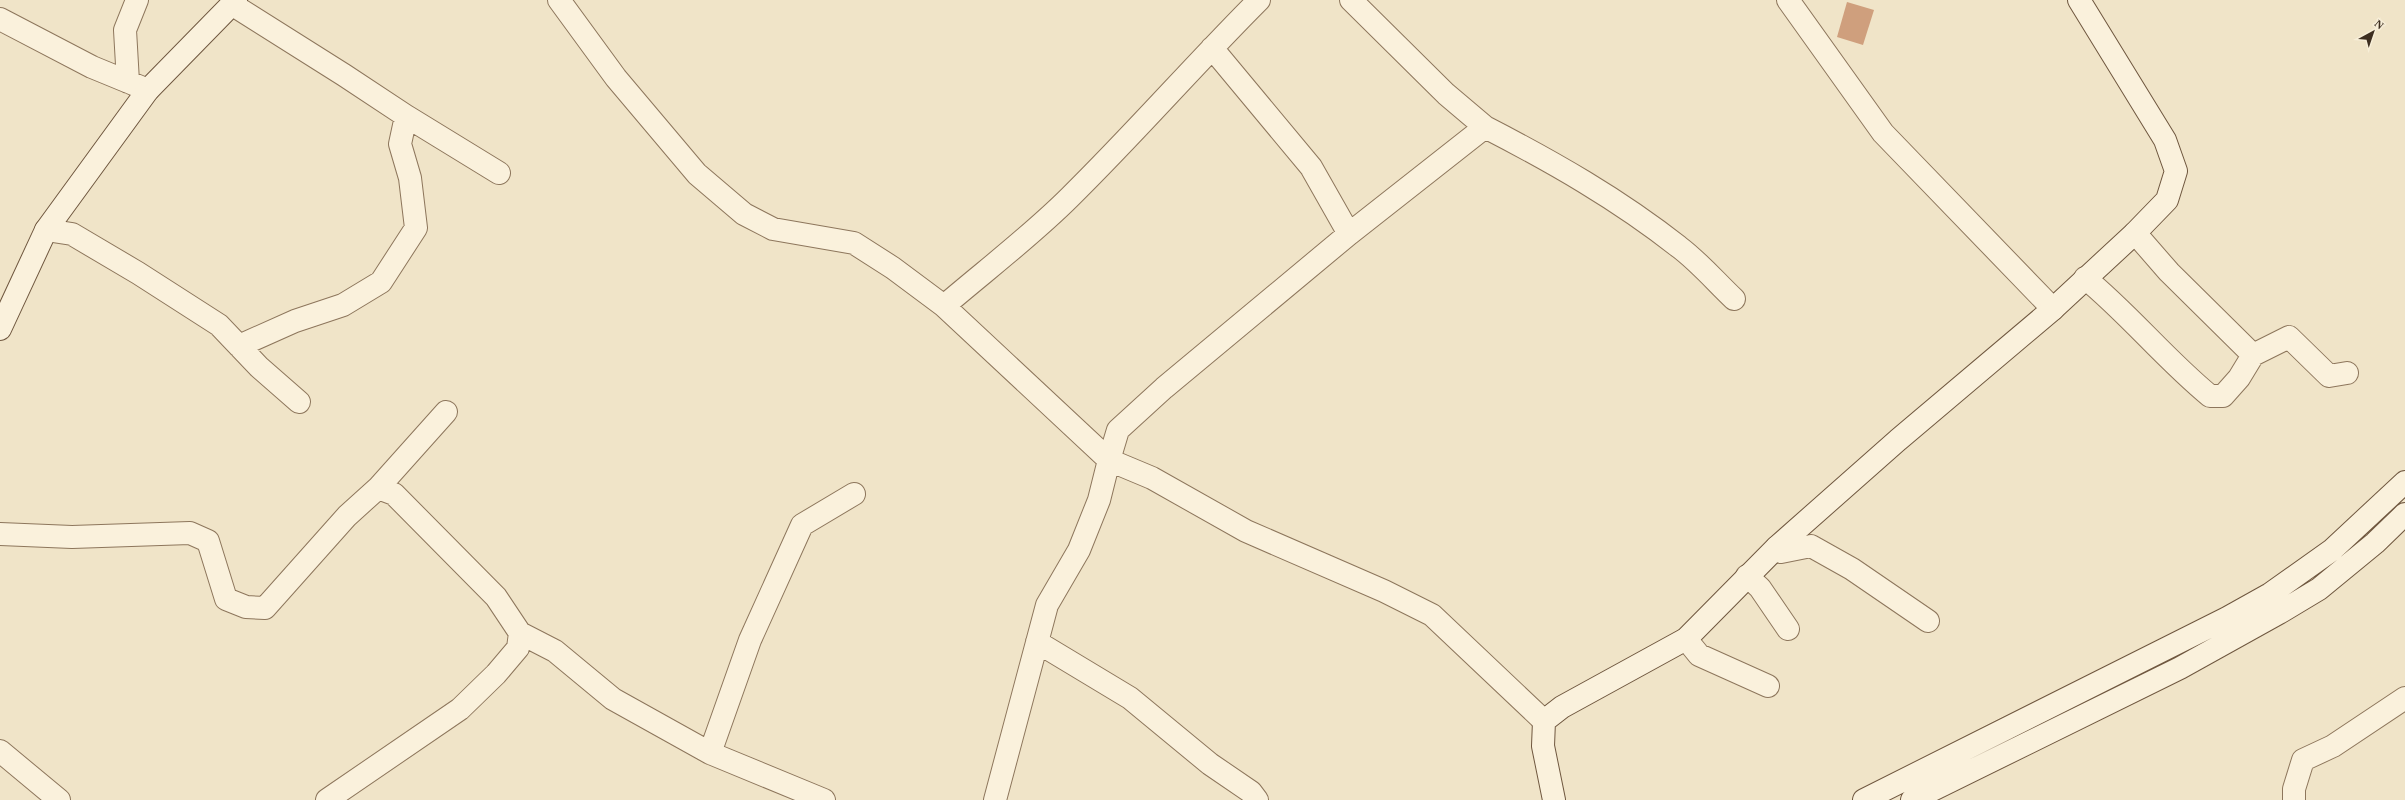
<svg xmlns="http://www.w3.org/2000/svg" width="2405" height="800" viewBox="0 0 2405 800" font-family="'Times New Roman',serif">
	<rect width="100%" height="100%" fill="#f0e4c8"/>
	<path fill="#cf9f7d" d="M1847,2l27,8 -11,35 -26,-8z"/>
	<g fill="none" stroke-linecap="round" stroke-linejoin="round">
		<g stroke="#8d765c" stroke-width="24">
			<path id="street" d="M559,0l57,78 81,96 47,40 29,15 81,14 39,25 51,38 165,154 -10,40 -20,50 -32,55 -52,195
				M1351,0l95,94 39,33
				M1788,0l95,133 170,176
				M233,5l111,70 62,41 -6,28 10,34 6,50 -35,54 -38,23 -48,16 -56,25
				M0,19l92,48 56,23
				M1212,48l99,119 38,67
				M128,82l-3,-52 12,-30
				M406,116l93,57
				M46,230l26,4 66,39 81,52 40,42 40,35
				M2135,233l34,39 84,83
				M2085,278c44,36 80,81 125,118h13l16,-18 14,-23 36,-18 40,39 18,-3
				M944,306c42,-36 87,-70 126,-109 65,-64 125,-133 189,-197
				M378,488l68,-76
				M0,534l72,3 118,-4 18,8 18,58 20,8 19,1 82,-92 31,-28 16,6 102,103 24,36 -2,15 -22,26 -36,35 -133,91
				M1777,547l4,5 30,-6 41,23 76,52
				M1747,576l13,12 28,41
				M520,633l35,18 58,48 97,54 40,-113 52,-115 52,-31
				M1686,639l13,16 69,31
				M1037,642l93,56 80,66 41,28 6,8
				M1544,721l-112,-106 -48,-24 -138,-60 -94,-53 -43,-18 9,-30 46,-42 185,-154 136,-107c68,35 133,72 194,120 20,15 37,35 55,52
				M0,751l59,49
				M710,753l114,47
				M2294,800v-11l9,-29 30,-14 72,-48"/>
		</g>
		<g stroke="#6f573f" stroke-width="24">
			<path id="secondary" d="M0,329l46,-99 102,-140 88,-90
				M1554,800l-11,-54 1,-25 18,-14 124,-68 91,-92 121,-107 155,-131 82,-76 32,-33 9,-29 -11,-31 -86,-140
				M1864,800l363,-182 43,-24 62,-44 73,-68
				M1912,800l268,-132 99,-55 40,-24 56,-46 30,-29"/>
		</g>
		<use href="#street" stroke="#faf1dc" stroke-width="22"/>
		<use href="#secondary" stroke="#faf1dc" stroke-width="22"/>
	</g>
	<g transform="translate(2373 32) rotate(40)" stroke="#f7eed8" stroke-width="3" paint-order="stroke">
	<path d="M0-3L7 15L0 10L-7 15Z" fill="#3d2e20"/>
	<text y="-6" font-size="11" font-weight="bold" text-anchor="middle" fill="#3d2e20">N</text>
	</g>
</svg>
